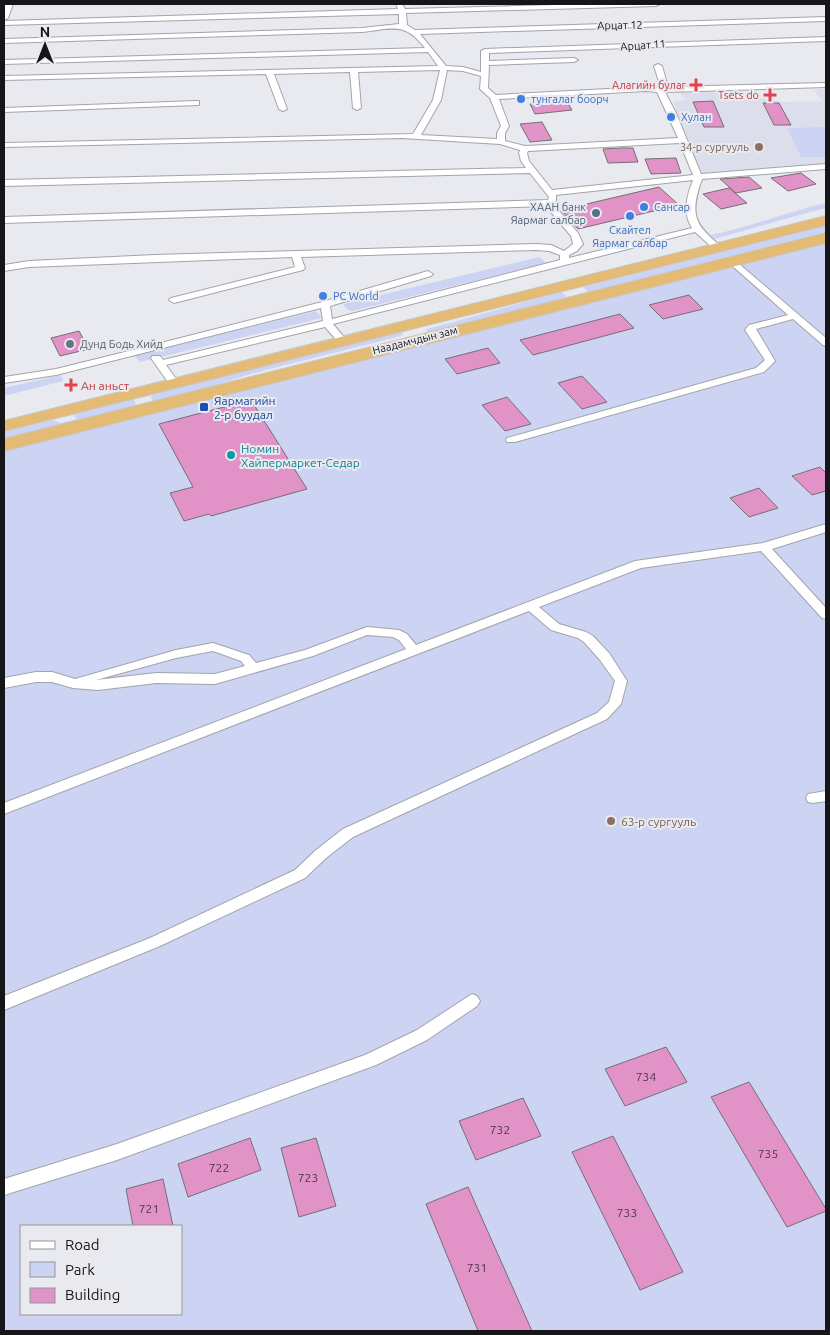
<svg xmlns="http://www.w3.org/2000/svg" width="830" height="1335" viewBox="0 0 830 1335" font-family="Ubuntu,sans-serif">
	<rect width="100%" height="100%" fill="#e9eaf0"/>
	<path fill="#dcdfeb" d="M826,89v76l-124,9 -29,-73 13,-1 -7,-8 49,-2 5,8h27l22,4 40,-1 -8,-11z"/>
	<path fill="#cdd3f3" fill-rule="evenodd" d="M826,127v30h-25l-14,-29z
		M826,203v5c-37,9 -74,21 -111,31l-4,-4c39,-8 76,-23 115,-32z
		M826,225v7l-238,60 -5,-5z
		M826,239v1092h-822v-899l49,-12 8,3 16,-4 -4,-4 61,-16 2,6 16,-4 -1,-5 3,-2 246,-62 3,1 -2,3 -147,37 -38,12zM21,1226h160v88h-160z
		M539,257l7,6 -194,48 -4,-1 -5,-6z
		M562,292l5,5 -137,36 -4,-2 1,-2z
		M316,311l6,7 -182,44 -6,-7z
		M61,375l2,6 -59,15v-8z"/>
	<path fill="#e193c8" stroke="#746f72" d="M566,100l6,10 -37,4 -5,-10z
		M713,101l11,26h-20l-11,-25z
		M763,103h16l12,22h-17z
		M542,122l10,18 -22,2 -10,-18z
		M622,148h11l5,14 -30,1 -5,-14z
		M676,158l5,15 -30,1 -6,-15z
		M801,173l15,11 -28,7 -17,-13z
		M749,177l13,11 -26,5 -16,-14z
		M659,187l20,18 -101,24 -17,-19z
		M729,188l18,15 -26,6 -18,-15z
		M689,295l14,14 -40,10 -14,-14z
		M620,314l14,14 -101,27 -13,-15z
		M79,331l10,18 -29,7 -9,-18z
		M488,348l12,15 -43,11 -12,-15z
		M582,376l25,26 -25,7 -24,-26z
		M507,397l24,27 -26,7 -23,-26z
		M251,400l56,89 -96,27 -2,-2 -25,7 -14,-28 23,-6 -34,-63z
		M820,467l6,6v18l-14,4 -20,-19z
		M759,488l19,20 -29,9 -19,-19z
		M666,1047l21,35 -62,24 -20,-37z
		M749,1082l77,127v2l-39,16 -76,-130z
		M523,1098l18,38 -65,24 -17,-39z
		M613,1136l70,136 -43,18 -68,-138z
		M250,1138l11,32 -73,27 -10,-33z
		M316,1138l20,68 -37,11 -18,-69z
		M163,1179l10,47h-40l-7,-37z
		M468,1187l64,144h-54l-52,-127z"/>
	<g fill="none" stroke-linecap="round" stroke-linejoin="round">
		<g stroke="#a3a4aa" stroke-width="2">
			<path id="minor" d="M5,4h8l-5,14 -4,2z
				M396,4h6l3,5 186,-5h69l-4,2 -250,7 1,12 8,5 411,-13v4l-406,13 26,32 17,1 18,5v-21l4,-2 341,-12v4l-337,12v8l85,-3 4,2 -4,2 -85,3 -1,23 8,7 150,-8 15,1 -7,-22 4,-2 4,2 6,21 158,-4v4l-161,5 11,21 25,61 125,-10v5l-124,10c-12,34 -9,45 19,67v4h-6l-20,-18 -362,92 15,18 -2,2h-6l-15,-17 -159,38 13,18 -5,3 -4,-1 -19,-27 1,-2h8l3,4 160,-39 -2,-13 -265,67 -52,8v-6l52,-8 89,-22 177,-45 106,-31 5,3 -2,2 -101,30 2,13 228,-59v-5l-11,-4 -13,-1 -235,7 4,11 -2,2 -129,33 -5,-3 2,-2 124,-31 -3,-10 -263,10 -25,4v-6l25,-4 126,-6 381,-11 15,1 13,6 9,-7 -2,-8 -25,-30 -542,17v-6l544,-17 1,-3 -19,-24 -526,13v-6l522,-12 -5,-7 -2,-8 1,-3 -20,-6 -98,-6 -398,9v-4l409,-9 20,-34 7,-30 -82,2 3,36 -4,2 -4,-2 -3,-36 -76,2 13,35 -4,2 -4,-2 -13,-35 -262,6v-4l434,-10 -10,-14 -424,12v-4l421,-12c-21,-27 -33,-19 -63,-16l-358,11v-4l358,-11 37,-4v-10l-395,11v-4l394,-12zM447,70l16,1 18,5 -1,13 10,9 11,28 -4,7v6l-76,-4 20,-35zM646,91l11,1 21,46 -153,8 -20,-5v-8l4,-7 -10,-27zM680,143l13,32 -141,15 -23,-29 -2,-8 1,-2zM693,180c-6,16 -11,32 -1,48l-123,30v-3l8,-4 6,-7 -5,-11 -25,-29 3,-3v-6z
				M196,101h3v4l-195,7v-4z
				M732,258l94,80v8l-3,-1 -30,-26 -37,10 19,32 -11,11 -249,70h-8l-1,-2 1,-2 249,-70 9,-8 -20,-30 4,-5 39,-10 -59,-52 -2,-2z
				M826,524v8l-54,17 54,59v11l-4,-1 -61,-67 -120,17 -102,39 20,17 27,8 7,4 16,17 18,28 -6,23 -14,15 -254,118 -27,21 -21,20 -145,68 -156,64v-14l146,-58 145,-68 21,-20 27,-21 254,-116 12,-11 6,-21 -15,-21 -16,-18 -6,-4 -27,-8 -22,-19 -525,203v-11l402,-154 -7,-9 -6,-3 -26,-2 -54,21 -98,28 -59,-1 -58,7 -25,-2 -21,-6h-16l-32,6v-10l32,-6h16l23,7 101,-29 37,-7 36,12 7,8 49,-13 62,-23 32,3 8,4 9,11 219,-84 128,-18zM213,651l28,10 4,5 -30,8 -59,-1 -60,7 80,-22z
				M826,791v10l-13,2 -5,-1 -2,-4 2,-4z
				M472,994l5,2 3,5 -3,5 -50,34 -51,25 -259,95 -113,35v-16l113,-35 248,-89 52,-25z"/>
		</g>
		<g stroke="#c7c7c8" stroke-width="2">
			<path id="trunk" d="M826,216v9l-822,206v-10z
				M826,233v10l-822,208v-12z"/>
		</g>
		<use href="#minor" fill="#fff" fill-rule="evenodd"/>
		<use href="#trunk" fill="#e3bb74" fill-rule="evenodd"/>
	</g>
	<g fill="#e0444e" stroke="#e9eaf0" stroke-width="2">
		<path d="M693.5 77.5h5v5h5v5h-5v5h-5v-5h-5v-5h5z"/>
		<path d="M767.5 87.5h5v5h5v5h-5v5h-5v-5h-5v-5h5z"/>
		<path d="M68.5 377.5h5v5h5v5h-5v5h-5v-5h-5v-5h5z"/>
	</g>
	<g fill="#3f7fe0" stroke="#e9eaf0" stroke-width="2">
		<circle cx="521" cy="99" r="5"/>
		<circle cx="671" cy="117" r="5"/>
		<circle cx="644" cy="207" r="5"/>
		<circle cx="630" cy="216" r="5"/>
		<circle cx="323" cy="296" r="5"/>
	</g>
	<g fill="#8d6e63" stroke="#e9eaf0" stroke-width="2">
		<circle cx="759" cy="147" r="5"/>
		<circle cx="611" cy="821" r="5"/>
	</g>
	<circle fill="#5c6f8a" stroke="#e9eaf0" stroke-width="2" cx="596" cy="213" r="5"/>
	<circle fill="#6b7280" stroke="#e9eaf0" stroke-width="2" cx="70" cy="344" r="5"/>
	<rect fill="#1a4fb4" stroke="#e9eaf0" stroke-width="2" x="199" y="402" width="10" height="10" rx="2.5"/>
	<circle fill="#0f9aa8" stroke="#e9eaf0" stroke-width="2" cx="231" cy="455" r="5"/>
	<g text-anchor="middle" dominant-baseline="central" stroke-width="4" stroke-linejoin="round" paint-order="stroke">
		<g font-size="11" fill="#161618" stroke="#e9eaf0">
			<text transform="translate(620 25) rotate(-1)">Арцат 12</text>
			<text transform="translate(643 45) rotate(-4)">Арцат 11</text>
			<text transform="translate(415 340) rotate(-14)">Наадамчдын зам</text>
		</g>
		<g font-size="11" fill="#be3a42" stroke="#e9eaf0" text-anchor="end">
			<text x="686" y="85">Алагийн булаг</text>
			<text x="759" y="95">Tsets do</text>
		</g>
		<g font-size="11" fill="#366cbe" stroke="#e9eaf0" text-anchor="start">
			<text x="531" y="99">тунгалаг боорч</text>
			<text x="681" y="117">Хулан</text>
			<text x="654" y="207">Сансар</text>
			<text x="630" y="230" text-anchor="middle">Скайтел<tspan x="630" dy="13">Яармаг салбар</tspan></text>
			<text x="333" y="296">PC World</text>
		</g>
		<g font-size="11" fill="#785e54" stroke="#e9eaf0" text-anchor="end">
			<text x="749" y="147">34-р сургууль</text>
		</g>
		<g font-size="11" fill="#4e5e75" stroke="#e9eaf0" text-anchor="end">
			<text x="586" y="207">ХААН банк<tspan x="586" dy="13">Яармаг салбар</tspan></text>
		</g>
		<g font-size="11" fill="#5b616d" stroke="#e9eaf0" text-anchor="start">
			<text x="80" y="344">Дунд Бодь Хийд</text>
		</g>
		<g font-size="12" fill="#be3a42" stroke="#e9eaf0" text-anchor="start">
			<text x="81" y="385">Ан аньст</text>
		</g>
		<g font-size="12" fill="#164399" stroke="#e9eaf0" text-anchor="start">
			<text x="214" y="400">Яармагийн<tspan x="214" dy="14">2-р буудал</tspan></text>
		</g>
		<g font-size="12" fill="#0d838f" stroke="#e9eaf0" text-anchor="start">
			<text x="241" y="448">Номин<tspan x="241" dy="14">Хайпермаркет-Седар</tspan></text>
		</g>
		<g font-size="12" fill="#785e54" stroke="#e9eaf0" text-anchor="start">
			<text x="621" y="821">63-р сургууль</text>
		</g>
		<g font-size="12" fill="#493544">
			<text x="646" y="1076">734</text>
			<text x="500" y="1129">732</text>
			<text x="768" y="1153">735</text>
			<text x="219" y="1167">722</text>
			<text x="308" y="1177">723</text>
			<text x="149" y="1208">721</text>
			<text x="627" y="1212">733</text>
			<text x="477" y="1267">731</text>
		</g>
	</g>
	<rect width="830" height="1335" fill="none" stroke="#161618" stroke-width="10"/>
	<rect x="20" y="1225" width="162" height="90" fill="#e9eaf0" stroke="#95959a"/>
	<rect x="30" y="1241" width="25" height="8" fill="#ffffff" stroke="#95959a"/>
	<text x="65" y="1250" font-size="15" fill="#161618">Road</text>
	<rect x="30" y="1262" width="25" height="15" fill="#cdd3f3" stroke="#95959a"/>
	<text x="65" y="1275" font-size="15" fill="#161618">Park</text>
	<rect x="30" y="1288" width="25" height="15" fill="#e193c8" stroke="#95959a"/>
	<text x="65" y="1300" font-size="15" fill="#161618">Building</text>
	<g transform="translate(45 45)" stroke="#e9eaf0" stroke-width="4" paint-order="stroke">
	<path d="M0-4L9 19L0 12L-9 19Z" fill="#161618"/>
	<text y="-8" font-size="14" font-weight="bold" text-anchor="middle" fill="#161618">N</text>
	</g>
</svg>
